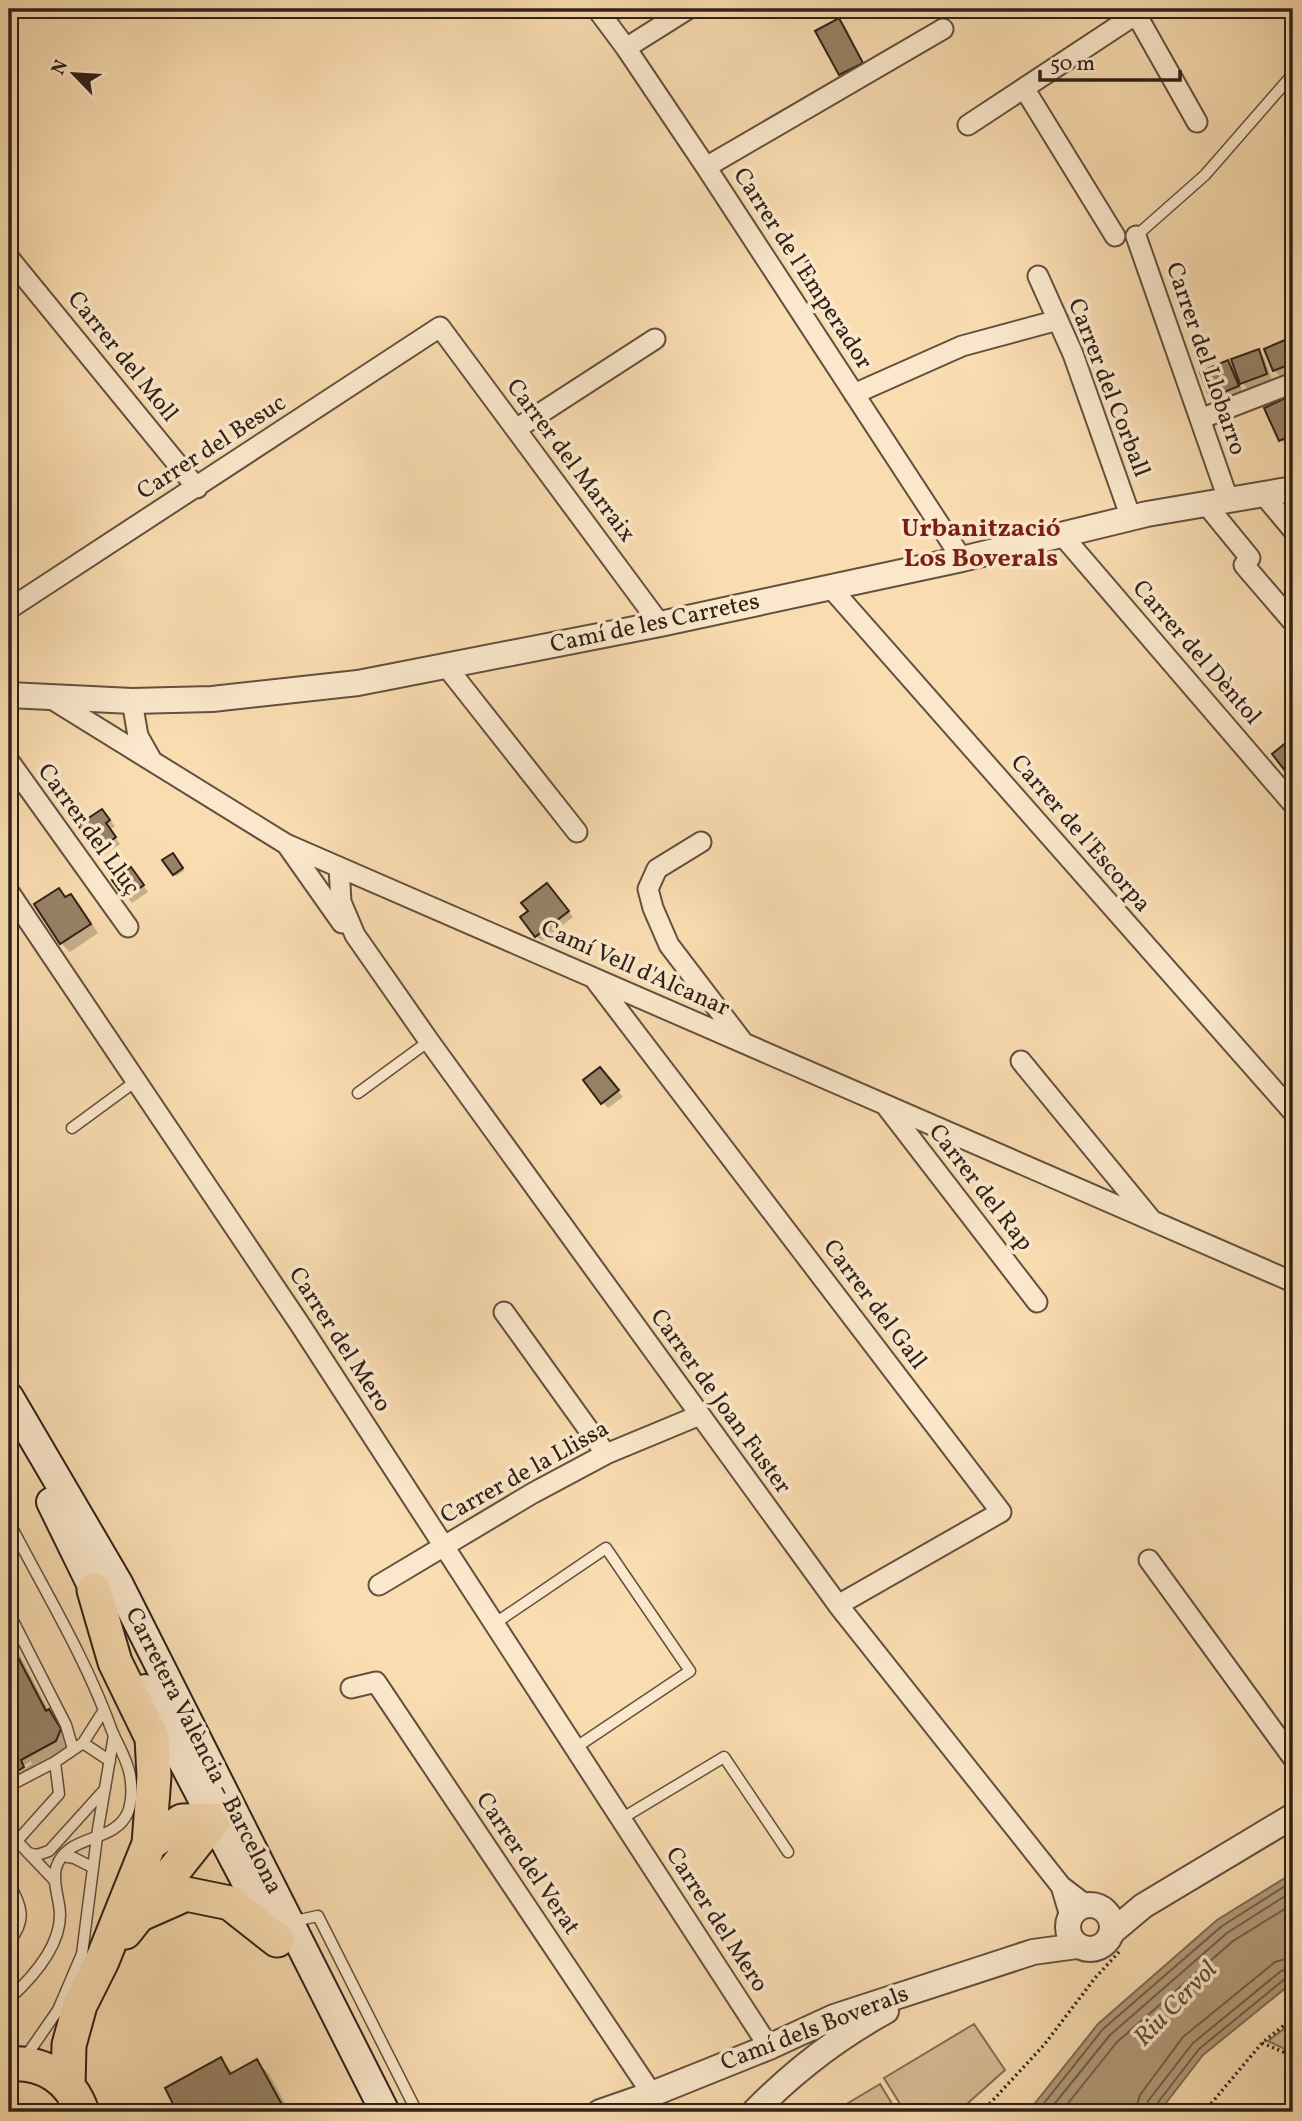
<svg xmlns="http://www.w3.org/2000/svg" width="1302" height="2121" viewBox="0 0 1302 2121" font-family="Vollkorn,serif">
	<rect width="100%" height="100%" fill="#f9dcb0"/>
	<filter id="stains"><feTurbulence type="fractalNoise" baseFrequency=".00286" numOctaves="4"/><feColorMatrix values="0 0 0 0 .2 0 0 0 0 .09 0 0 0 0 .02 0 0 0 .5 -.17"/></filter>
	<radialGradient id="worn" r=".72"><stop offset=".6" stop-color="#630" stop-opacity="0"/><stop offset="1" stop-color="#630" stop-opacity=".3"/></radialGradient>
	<path fill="#d7bc96" stroke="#836e57" stroke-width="2" d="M1293,2022v31l-25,-12z
		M974,2024l31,46 -47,42h-53l-21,-34z
		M880,2084l17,28h-64z"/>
	<path fill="#b49c7c" stroke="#7f6b54" stroke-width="2" d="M1293,1873v109l-90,73 -44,57h-131l70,-88 119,-104z"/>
	<path fill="#0003" d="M606,9h30l-19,13z
		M839,20l6,6 22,43 -21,11 -6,-6z
		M1287,341l6,8v21l-13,6 -6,-6z
		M1258,351l6,6 8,23 -24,9 -10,-10 5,13 -25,11 -6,-6 16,-35 10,10z
		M1292,397l1,46 -7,3 -5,-6 -15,-31z
		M102,811l13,15 -5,4 10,14 -16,11 -6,-5z
		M175,857l9,14 -8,5 -2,-2z
		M136,875l12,17 -16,11 -17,-23z
		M59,890l8,8 4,-2 9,9 18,28 -28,19 -9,-9z
		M553,891l20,26 -31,24 -6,-5z
		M605,1075l18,22 -15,11 -23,-27z
		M9,1635l40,76 9,10 11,18 -4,11 -36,20 3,7 -23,8v-7l23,-14 -1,-3 -22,13z
		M220,2059l14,15 23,-12 12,12 21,38h-110l-13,-24z"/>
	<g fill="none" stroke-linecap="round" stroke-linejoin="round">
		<path stroke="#725e4a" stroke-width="2" d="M1037,2112l66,-83 119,-103 71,-45
			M1048,2112l62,-77 117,-102 66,-42
			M1061,2112l56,-70 116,-101 60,-37
			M1135,2112l5,-17 43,-58 92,-75 18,-5
			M1145,2112l3,-11 45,-58 88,-72 12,-3
			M1154,2112l2,-7 43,-56 87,-71 7,-1"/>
	</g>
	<path fill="#988267" stroke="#2f2118" stroke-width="2" d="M839,18l24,45 -24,12 -24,-44z
		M1287,339l6,15v9l-20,8 -9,-22z
		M1259,349l8,25 -27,10 -9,-25z
		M1228,360l11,26 -29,12 -10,-26z
		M1292,395l1,40 -14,6 -15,-33z
		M1293,737v44l-21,-27z
		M102,809l8,11 -4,3 10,14 -19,14 -19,-26z
		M173,853l10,15 -10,7 -11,-15z
		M131,867l13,18 -19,13 -13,-18z
		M547,883l22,28 -34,26 -15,-20 8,-6 -7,-8z
		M59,888l6,9 6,-3 20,30 -31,20 -26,-40z
		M600,1067l19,23 -18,14 -18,-24z
		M9,1640l37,71 3,-2 12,20 -5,12 -35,19 3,7 -15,9z
		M221,2057l9,17 27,-15 29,53h-109l-12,-24z"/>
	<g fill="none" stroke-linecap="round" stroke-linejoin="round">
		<g stroke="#62503e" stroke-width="13">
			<path id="service" d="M1136,236l69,-61 88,-101
				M358,1093l71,-52
				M72,1128l64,-47
				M9,1522c35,68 77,136 103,209 6,14 15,28 18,44 2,12 2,26 -2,37 -13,32 -62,21 -72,56 -4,15 4,32 4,47 0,33 -29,64 -51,84
				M9,1613l57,112 7,24
				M494,1624l112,-76 84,123 -115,77
				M83,1743l27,18
				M9,1786l46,-24 28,-19 21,-33
				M621,1819l103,-62 64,95
				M28,1853l9,2 12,-4 56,-62
				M63,1856l11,2 18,9
				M55,1881l-38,-40 42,-47 -4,-32
				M9,1884c13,22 18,36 0,58
				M290,1922l28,-6 99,196
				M24,2059l34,-49 24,-56 16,-125 16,-94"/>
		</g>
		<g stroke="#62503e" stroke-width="23">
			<path id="minor" d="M597,9l29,39 80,119 256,392
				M1136,14l61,108
				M626,48l62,-39
				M1024,88l91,148
				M968,125l176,-116
				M706,167l237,-138
				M1136,236l92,263
				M9,258l188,230
				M1038,276l35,78 58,164
				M854,394l108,-48 96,-26
				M1200,419l93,-36
				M516,429l139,-90
				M1262,493l31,37
				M1205,503l45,55 -6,7 49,57
				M1062,535l231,269
				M831,588l462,524
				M9,609l431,-282 220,297
				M446,666l131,166
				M50,698l236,146 1007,438
				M132,701l6,35 13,23
				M9,761l119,166
				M701,842l-44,27 -9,20 5,19 16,37 74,97
				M287,845l55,78
				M339,867l2,35 14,33 74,106 409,564 223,281 25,19
				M9,892l292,434 468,721
				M596,981l405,531 -163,93
				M1021,1061l129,157
				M886,1106l151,196
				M504,1312l102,142
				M1149,1560l144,198
				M379,1585l154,-92 73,-39 94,-39
				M351,1688l25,-6 276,412
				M1061,1886l9,30"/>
		</g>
		<g stroke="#62503e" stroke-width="28">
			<path id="tertiary" d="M9,695l123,6 80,-2 146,-16 302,-59 302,-65 185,-45 146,-25
				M1068 1927a22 22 0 1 1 44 0a22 22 0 1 1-44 0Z
				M1112,1932l31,-26 150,-90
				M600,2112l52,-18 117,-47 65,-30 199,-65 44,-6
				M754,2112c39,-40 83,-74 132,-101"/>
		</g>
		<g stroke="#2f2118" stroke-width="32">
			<path id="secondary" d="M9,1397l109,186 267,529
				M51,1502l53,108
				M145,1689l129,246"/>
		</g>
		<g stroke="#2f2118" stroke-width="37">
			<path id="trunk" d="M149,1844l33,-23 32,-1
				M143,1913l43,-19 44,9 47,37
				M125,1932l89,-112
				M9,2064c34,-3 62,15 73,48
				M68,2086l1,-41 11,-40 22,-44 47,-117 5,-68 -2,-38 -37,-76 -21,-72"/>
		</g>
		<path stroke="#2f2118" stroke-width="3.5" stroke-dasharray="2 3.5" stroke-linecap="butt" d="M1262,2043l31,13
			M982,2112l62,-67 51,-67 24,-26
			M1204,2112l58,-69 31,-25"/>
		<use href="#service" stroke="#fbe8cc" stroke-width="10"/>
		<use href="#minor" stroke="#fbe8cc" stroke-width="19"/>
		<use href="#tertiary" stroke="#fbe8cc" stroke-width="24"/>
		<use href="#secondary" stroke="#fbe8cc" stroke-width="28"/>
		<use href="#trunk" stroke="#f9dcb0" stroke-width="33"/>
	</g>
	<g text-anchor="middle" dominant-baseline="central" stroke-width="7" stroke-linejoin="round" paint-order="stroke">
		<g font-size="24" fill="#2f2118" stroke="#fbe8cc">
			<text transform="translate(802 269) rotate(57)">Carrer de l'Emperador</text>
			<text transform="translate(122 357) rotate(51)">Carrer del Moll</text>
			<text transform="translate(1205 359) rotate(71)">Carrer del Llobarro</text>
			<text transform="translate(1108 388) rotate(69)">Carrer del Corball</text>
			<text transform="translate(212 448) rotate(-33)">Carrer del Besuc</text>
			<text transform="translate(570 461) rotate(53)">Carrer del Marraix</text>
			<text transform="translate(655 624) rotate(-12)">Camí de les Carretes</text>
			<text transform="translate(1196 653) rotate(49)">Carrer del Dèntol</text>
			<text transform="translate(88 830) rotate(54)">Carrer del Lluç</text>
			<text transform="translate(1080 834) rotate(49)">Carrer de l'Escorpa</text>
			<text transform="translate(635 969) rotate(24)">Camí Vell d'Alcanar</text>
			<text transform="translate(980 1188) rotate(52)">Carrer del Rap</text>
			<text transform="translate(874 1305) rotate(53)">Carrer del Gall</text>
			<text transform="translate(339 1340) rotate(57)">Carrer del Mero</text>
			<text transform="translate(720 1402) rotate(54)">Carrer de Joan Fuster</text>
			<text transform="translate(525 1473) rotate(-29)">Carrer de la Llissa</text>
			<text transform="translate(203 1751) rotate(63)">Carretera València - Barcelona</text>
			<text transform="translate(527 1864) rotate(56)">Carrer del Verat</text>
			<text transform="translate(716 1920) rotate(57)">Carrer del Mero</text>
			<text transform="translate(815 2029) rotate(-21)">Camí dels Boverals</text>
		</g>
		<g font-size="26" font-weight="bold" fill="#7a1f14" stroke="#fbe8cc">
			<text x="981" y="529">Urbanització<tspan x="981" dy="30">Los Boverals</tspan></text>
		</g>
		<g font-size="26" font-style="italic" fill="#5e4c3b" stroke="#fbe8cc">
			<text transform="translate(1176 2004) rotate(-46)">Riu Cervol</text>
		</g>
	</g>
	<rect width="1302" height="2121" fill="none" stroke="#f9dcb0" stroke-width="35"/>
	<rect x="10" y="10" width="1281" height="2100" fill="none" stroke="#2f2118" stroke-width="3.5"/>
	<rect x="18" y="18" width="1267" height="2086" fill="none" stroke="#2f2118" stroke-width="2"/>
	<g transform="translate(74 74) rotate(295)" stroke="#fbe8cc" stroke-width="5" paint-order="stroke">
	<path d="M0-5L12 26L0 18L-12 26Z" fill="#2f2118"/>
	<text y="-10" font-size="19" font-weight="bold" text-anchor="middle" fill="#2f2118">N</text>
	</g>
	<path d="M1040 70v10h140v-10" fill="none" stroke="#2f2118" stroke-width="3.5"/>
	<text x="1050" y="70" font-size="21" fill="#2f2118" stroke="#fbe8cc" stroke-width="5" paint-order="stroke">50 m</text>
	<rect width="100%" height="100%" filter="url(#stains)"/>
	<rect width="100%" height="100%" fill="url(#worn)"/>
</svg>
